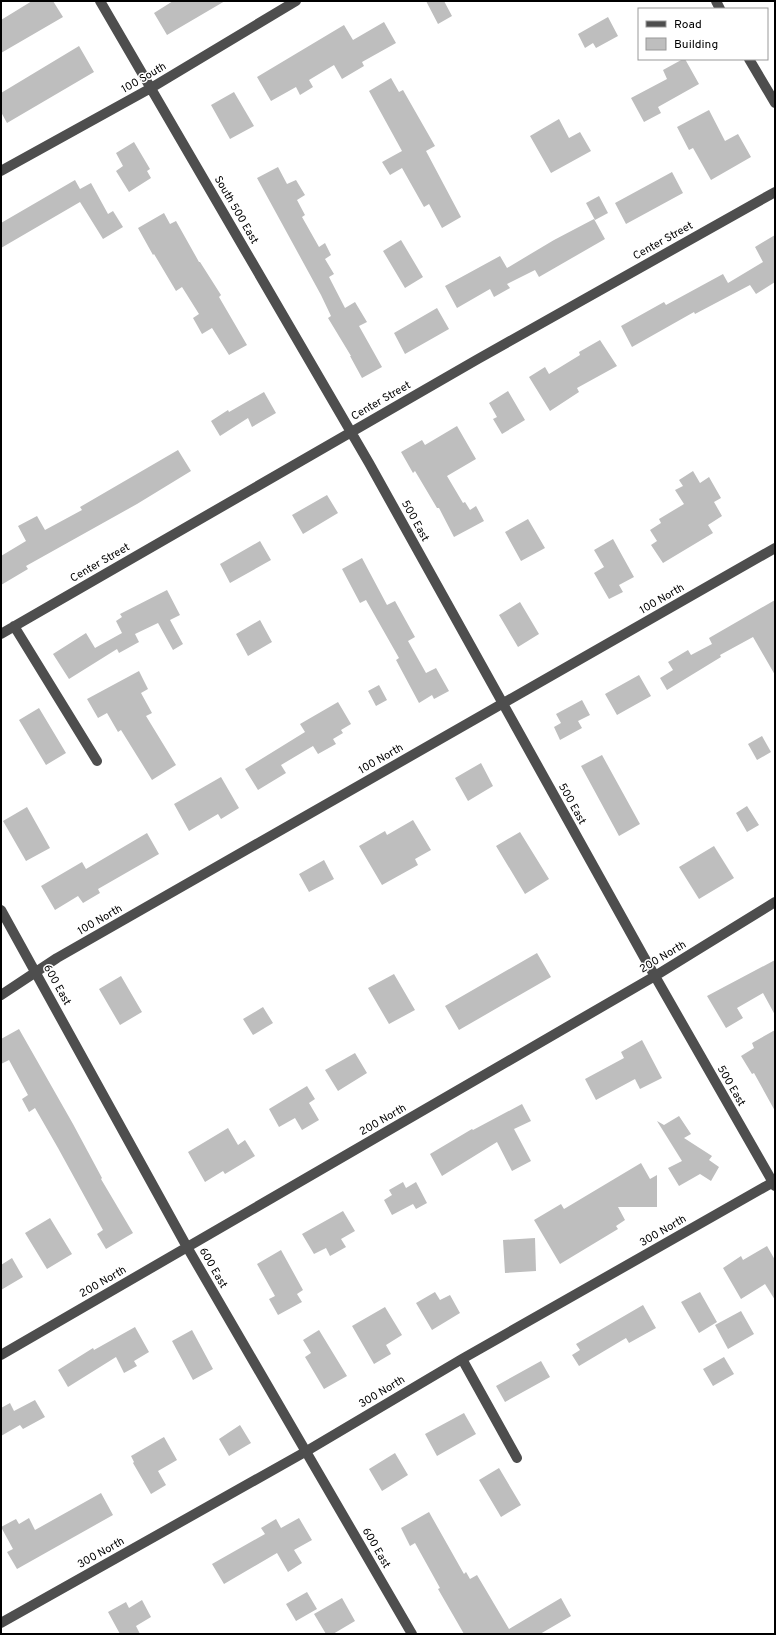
<svg xmlns="http://www.w3.org/2000/svg" width="776" height="1635" viewBox="0 0 776 1635" font-family="Overpass,sans-serif">
	<rect width="100%" height="100%" fill="#fff"/>
	<path fill="#bebebe" d="M32,1h21l10,16 -62,36v-33z
		M173,1h52l-58,34 -13,-22z
		M426,1h18l8,15 -14,8z
		M608,17l10,19 -22,12 -3,-5 -8,5 -7,-14z
		M384,22l12,21 -34,19 2,4 -22,13 -8,-14 -25,15 4,7 -13,8 -4,-8 -25,14 -14,-24 87,-52 9,15z
		M79,46l15,26 -87,51 -6,-11v-19z
		M683,59h2l14,25 -41,23 3,6 -17,9 -13,-24 36,-19 -4,-9z
		M391,78l8,14 4,-2 32,56 -9,5 35,66 -19,11 -13,-24 -5,3 -22,-39 -12,7 -8,-13 20,-11 -33,-60z
		M234,92l20,34 -24,13 -19,-34z
		M709,110l16,31 13,-7 13,23 -40,23 -18,-32 -4,2 -12,-23z
		M559,119l10,19 11,-6 11,19 -40,22 -21,-37z
		M134,142l16,27 -3,2 4,7 -22,14 -13,-21 7,-5 -7,-13z
		M278,167l9,17 9,-4 9,15 -8,5 8,15 -3,2 17,30 6,-4 6,12 -6,4 9,15 -5,3 16,31 10,-6 12,20 -8,4 23,41 -20,11 -12,-22h1l-23,-38 3,-2 -10,-21 -64,-117z
		M672,172l11,21 -57,31 -11,-21z
		M75,180l5,9 11,-6 17,31 5,-3 10,16 -20,12 -23,-37 -79,46v-25z
		M599,196l9,17 -13,7 -9,-17z
		M164,213l6,11 6,-3 23,41h1l21,33 -2,2 28,48 -18,10 -17,-27 -10,6 -9,-16 6,-4 -17,-27 -6,4 -22,-37 -1,1 -15,-27z
		M594,219l11,20 -66,38 -4,-7 -28,14 3,4 -16,9 -4,-8 -33,19 -12,-22 55,-30 7,12 47,-28z
		M775,235v47l-19,12 -6,-9 -55,29 -1,-2 -62,35 -11,-21 43,-24 2,3 57,-31 5,9 35,-21 -8,-15z
		M401,240l22,37 -18,11 -22,-37z
		M437,308l12,21 -44,25 -11,-21z
		M600,340l17,26 -40,22 2,4 -29,19 -21,-34 16,-10 4,7 31,-19 -1,-3z
		M508,391l17,29 -23,14 -9,-15 4,-2 -8,-14z
		M264,392l12,21 -24,14 -4,-9 -28,18 -9,-15 17,-11 1,2z
		M457,426l19,33 -29,17 16,27 2,-1 5,8 6,-4 8,15 -30,16 -15,-29h-2l-22,-37 -2,2 -12,-21 21,-12 3,5z
		M178,450l13,21 -54,33 -111,62 2,3 -27,16v-29l25,-15 -8,-15 19,-10 8,14 37,-20 -2,-3z
		M693,471l7,12 9,-6 12,21 -7,4 8,14 -14,9 5,8 -50,30 -12,-18 6,-4 -7,-11 11,-7 -2,-4 25,-15 -9,-14 8,-4 -4,-6z
		M327,495l11,18 -35,21 -11,-19z
		M528,519l17,29 -24,13 -16,-29z
		M613,539l21,38 -15,8 4,7 -14,7 -15,-26 10,-6 -10,-17z
		M260,541l11,19 -41,23 -10,-19z
		M362,558l25,47 8,-4 20,36 -7,4 18,32 10,-5 13,23 -15,8 -2,-4 -13,8 -23,-43 3,-2 -33,-58 -6,3 -18,-34z
		M167,590l13,25 -10,5 13,24 -10,6 -15,-27 -23,11 4,8 -20,11 -2,-4 -48,30 -16,-25 33,-21 9,15 27,-15 -6,-12 6,-4 -2,-3z
		M775,600v75l-22,-38 -33,18 1,2 -54,33 -7,-12 13,-8 -5,-8 20,-12 3,5 21,-11 -3,-6z
		M520,602l19,32 -21,13 -19,-32z
		M260,620l12,22 -24,14 -12,-22z
		M139,671l9,18 -7,4 11,20 -6,3 30,49 -24,15 -31,-50 -3,2 -11,-19 -9,5 -11,-19z
		M639,675l12,21 -34,19 -12,-21z
		M379,685l8,15 -11,6 -8,-15z
		M582,700l8,15 -12,6 4,7 -22,12 -6,-13 7,-4 -5,-9z
		M338,702l13,22 -10,6 2,3 -10,6 3,5 -18,10 -5,-8 -32,19 5,8 -28,17 -13,-21 60,-37 -5,-8z
		M39,708l27,45 -20,12 -27,-45z
		M762,736l9,16 -14,8 -9,-16z
		M602,755l38,69 -21,12 -38,-70z
		M481,763l12,23 -25,15 -13,-23z
		M221,777l18,31 -18,11 -3,-5 -29,17 -15,-27z
		M747,806l12,19 -12,7 -11,-19z
		M27,807l23,41 -24,13 -23,-40z
		M413,820l18,30 -16,9 3,6 -36,20 -23,-39 26,-15 2,4z
		M520,832l29,47 -24,15 -29,-48z
		M147,833l12,21 -61,35 2,4 -17,10 -5,-7 -23,14 -14,-24 41,-24 4,7z
		M714,846l20,32 -35,21 -20,-32z
		M324,860l10,19 -25,13 -10,-18z
		M537,953l14,24 -92,53 -14,-24z
		M775,960v55l-12,-22 -26,15 6,10 -17,10 -19,-32z
		M394,974l21,36 -26,14 -21,-36z
		M121,976l21,36 -22,13 -21,-36z
		M263,1007l10,16 -20,12 -10,-16z
		M19,1029l54,95 29,54 -1,1 32,54 -27,16 -9,-15 6,-4 -45,-82 -23,-40 -6,4 -7,-13 6,-4 -19,-35 -8,4v-25z
		M775,1030v81l-21,-38 -2,1 -11,-18 13,-8 -2,-5z
		M642,1040l20,38 -22,11 -5,-10 -39,21 -11,-21 39,-21 -3,-6z
		M355,1053l12,20 -29,18 -13,-21z
		M307,1086l8,13 -6,4 10,17 -17,10 -7,-12 -16,9 -10,-18z
		M522,1104l9,17 -17,8 17,32 -19,10 -15,-29 -55,34 -12,-22 42,-25 1,1z
		M679,1116l12,18 -7,4 28,18 -3,4 10,7 -8,14 -11,-7 -21,12 -11,-18 14,-7 -25,-40 7,4z
		M228,1128l10,17 7,-5 10,16 -30,18 -2,-3 -18,11 -17,-30z
		M641,1163l9,16 7,-4v32h-39l7,13 -9,6 2,3 -58,35 -26,-44 27,-16 3,5z
		M403,1182l3,6 10,-6 11,21 -11,6 -3,-5 -21,11 -8,-15 8,-5 -3,-5z
		M343,1211l12,20 -14,8 5,8 -16,9 -4,-8 -12,6 -12,-20z
		M50,1218l22,36 -25,15 -22,-36z
		M535,1238l1,33 -31,2 -2,-33z
		M767,1246l8,14v40l-10,-16 -24,15 -18,-31 18,-12 2,4z
		M281,1250l22,40 -6,4 5,8 -24,13 -9,-16 6,-3 -18,-32z
		M12,1258l11,19 -22,13v-25z
		M435,1292l5,8 10,-5 10,18 -28,17 -16,-27z
		M700,1292l17,30 -18,11 -18,-31z
		M643,1305l13,23 -27,15 -3,-5 -47,28 -7,-11 8,-5 -4,-6z
		M385,1307l17,28 -16,10 5,9 -17,10 -22,-38z
		M741,1311l13,23 -26,15 -13,-24z
		M135,1327l14,25 -15,9 3,5 -13,7 -8,-16 -48,30 -10,-17 35,-22 1,2z
		M192,1330l21,39 -20,11 -21,-39z
		M319,1330l28,46 -23,13 -19,-32 6,-4 -8,-13z
		M724,1357l10,17 -21,12 -10,-17z
		M541,1361l9,16 -45,25 -9,-16z
		M35,1400l10,17 -22,12 -3,-4 -19,11v-28l9,-5 4,8z
		M464,1413l12,21 -39,22 -12,-22z
		M240,1425l11,18 -22,13 -10,-17z
		M164,1437l13,23 -19,11 8,14 -15,9 -18,-31 1,-1 -3,-6z
		M395,1453l13,22 -26,16 -13,-22z
		M499,1468l22,37 -20,12 -22,-37z
		M101,1493l12,22 -96,54 -10,-17 6,-3 -12,-22 15,-8 3,5 10,-6 6,12z
		M429,1512l35,62 2,-2 4,7 7,-4 32,54 52,-31 10,18 -31,18h-76l-26,-45 2,-1 -25,-45 -5,3 -9,-18z
		M299,1518l13,22 -18,10 8,13 -14,9 -11,-19 -53,31 -12,-20 53,-30 -4,-6 15,-9 5,9z
		M307,1592l10,17 -21,12 -10,-17z
		M342,1598l13,23 -22,13h-7l-12,-20z
		M142,1600l9,17 -15,9 4,8h-20l-12,-22 18,-10 3,6z"/>
	<g fill="none" stroke-linecap="round" stroke-linejoin="round">
		<path stroke="#4e4e4e" stroke-width="10" d="M100,1l269,462 275,494 131,229
			M716,1l4,8
			M749,59l26,44
			M1,171l150,-83 145,-87
			M14,626l83,135
			M1,634l477,-275 297,-167
			M1,910l186,337 225,387
			M1,995l56,-37 718,-410
			M1,1355l654,-379 120,-74
			M462,1359l55,99
			M1,1623l304,-171 157,-93 313,-178"/>
	</g>
	<g text-anchor="middle" dominant-baseline="central" stroke-width="3" stroke-linejoin="round" paint-order="stroke">
		<g font-size="11" fill="#000" stroke="#fff">
			<text transform="translate(144 78) rotate(-30)">100 South</text>
			<text transform="translate(236 210) rotate(60)">South 500 East</text>
			<text transform="translate(663 241) rotate(-29)">Center Street</text>
			<text transform="translate(381 401) rotate(-30)">Center Street</text>
			<text transform="translate(415 521) rotate(61)">500 East</text>
			<text transform="translate(100 563) rotate(-30)">Center Street</text>
			<text transform="translate(662 599) rotate(-30)">100 North</text>
			<text transform="translate(381 759) rotate(-30)">100 North</text>
			<text transform="translate(572 804) rotate(61)">500 East</text>
			<text transform="translate(100 920) rotate(-30)">100 North</text>
			<text transform="translate(663 957) rotate(-31)">200 North</text>
			<text transform="translate(57 985) rotate(61)">600 East</text>
			<text transform="translate(731 1086) rotate(60)">500 East</text>
			<text transform="translate(383 1120) rotate(-30)">200 North</text>
			<text transform="translate(663 1231) rotate(-30)">300 North</text>
			<text transform="translate(213 1268) rotate(60)">600 East</text>
			<text transform="translate(103 1282) rotate(-30)">200 North</text>
			<text transform="translate(382 1392) rotate(-31)">300 North</text>
			<text transform="translate(376 1548) rotate(60)">600 East</text>
			<text transform="translate(101 1553) rotate(-29)">300 North</text>
		</g>
	</g>
	<rect width="776" height="1635" fill="none" stroke="#000000" stroke-width="4"/>
	<rect x="638" y="8" width="130" height="52" fill="#ffffff" stroke="#999999"/>
	<rect x="646" y="21" width="20" height="6" fill="#4e4e4e" stroke="#999999"/>
	<text x="674" y="28" font-size="12" fill="#000000">Road</text>
	<rect x="646" y="38" width="20" height="12" fill="#bebebe" stroke="#999999"/>
	<text x="674" y="48" font-size="12" fill="#000000">Building</text>
</svg>
